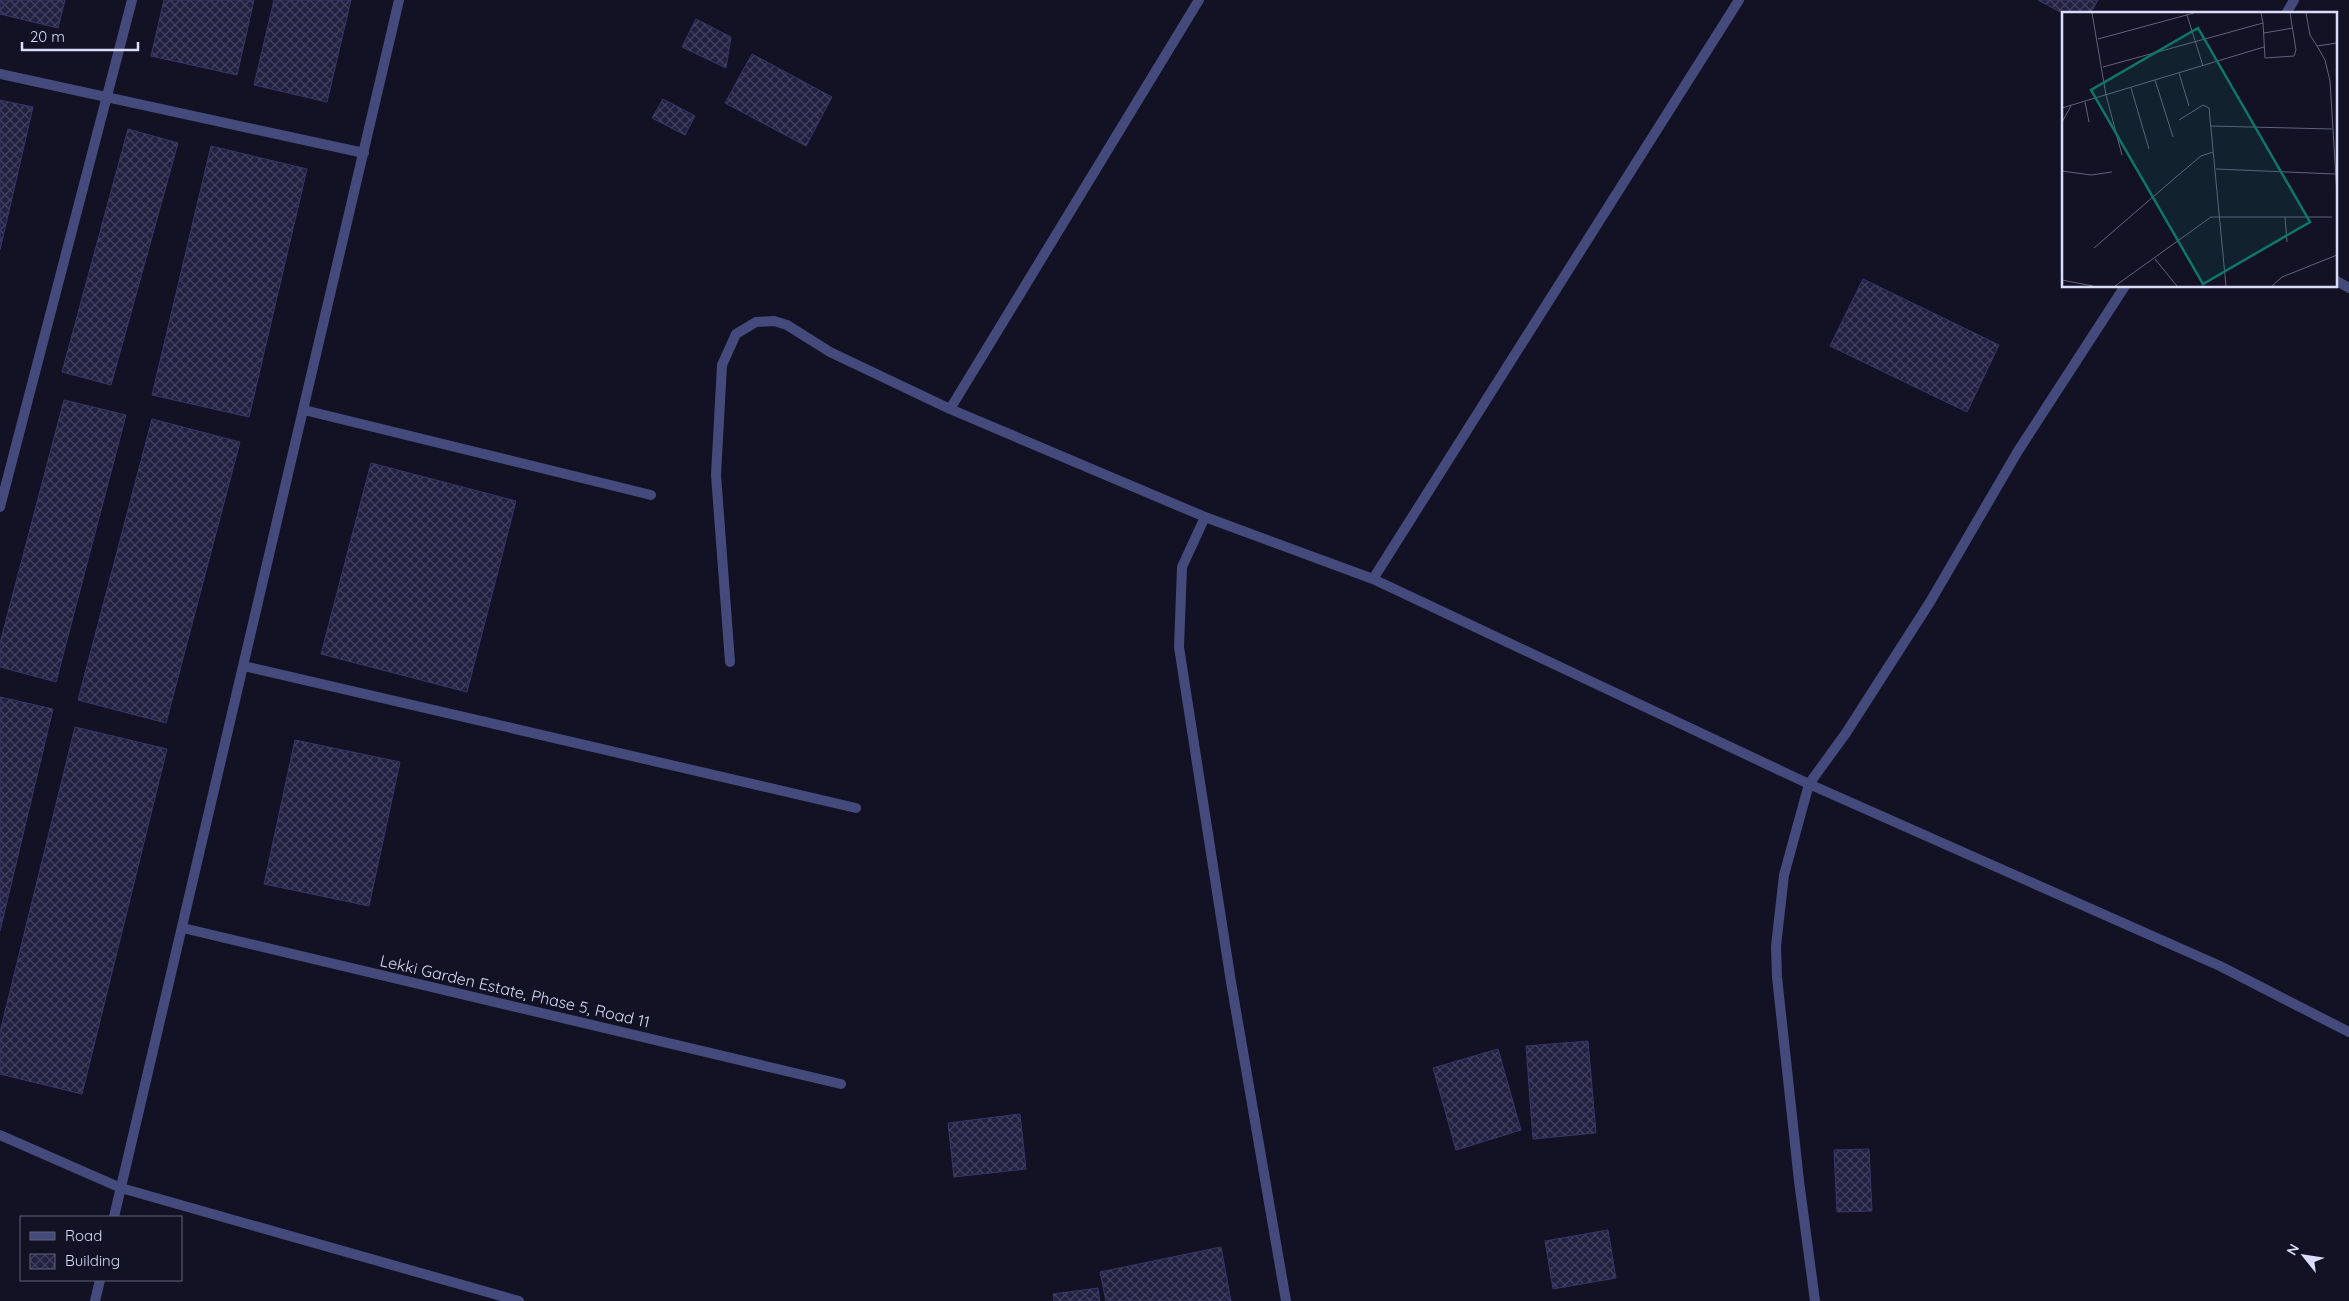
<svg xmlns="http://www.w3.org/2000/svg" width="2349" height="1301" viewBox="0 0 2349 1301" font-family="Quicksand,sans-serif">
	<defs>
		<pattern id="building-cross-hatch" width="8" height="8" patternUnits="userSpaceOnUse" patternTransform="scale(1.25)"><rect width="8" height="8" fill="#222142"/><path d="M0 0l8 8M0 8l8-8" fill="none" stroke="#42415e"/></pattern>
	</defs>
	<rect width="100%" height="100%" fill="#121224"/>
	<path fill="url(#building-cross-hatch)" stroke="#37366b" d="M0,0h65l-7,28 -58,-14z
		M164,0h90l-17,75 -86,-19z
		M274,0h77l-24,102 -73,-17z
		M2038,0h60l-8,14h-26z
		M696,19l35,18 -5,31 -44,-21z
		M752,54l80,43 -26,49 -81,-43z
		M663,99l32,17 -10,19 -33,-17z
		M0,100l33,7 -33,143z
		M128,129l50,14 -67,242 -49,-13z
		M211,146l96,23 -58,248 -97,-22z
		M1863,279l136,66 -32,67 -137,-66z
		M64,400l62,15 -70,267 -56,-15v-24z
		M152,419l88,23 -74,281 -88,-23z
		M371,463l145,38 -49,191 -146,-38z
		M0,697l53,12 -53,222z
		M75,727l92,22 -85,345 -82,-20v-42z
		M295,740l105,22 -31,144 -105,-22z
		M1588,1041l8,92 -63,6 -7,-93z
		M1498,1049l23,81 -65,20 -23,-82z
		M1020,1114l6,55 -72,8 -6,-54z
		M1869,1149l3,62 -35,1 -3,-62z
		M1608,1230l8,48 -63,11 -8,-48z
		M1221,1247l10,54h-125l-6,-29z
		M1098,1288l2,13h-46l-1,-7z"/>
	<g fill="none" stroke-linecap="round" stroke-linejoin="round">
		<path stroke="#444b7c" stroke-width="10" d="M2286,14l8,-14
			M0,74l364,79
			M2335,280l14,8
			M950,409l249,-409
			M304,410l347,85
			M0,507l132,-507
			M1205,517l-23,50 -3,80 52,335 55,319
			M1373,579l366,-579
			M730,662l-14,-187 6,-110 14,-31 20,-12 18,-1 13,4 43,27 120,57 255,108 168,62 436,205 411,182 129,66
			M244,666l612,142
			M183,928l658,156
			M0,1135l121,53 398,113
			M114,1217l285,-1217
			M95,1301l5,-21
			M1815,1301l-16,-120 -22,-204 -1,-31 8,-71 25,-91 37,-51 84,-131 88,-151 107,-165"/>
	</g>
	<g text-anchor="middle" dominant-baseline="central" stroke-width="4" stroke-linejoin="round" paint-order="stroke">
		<g font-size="16" fill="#dadcfa" stroke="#121224">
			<text transform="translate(515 991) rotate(13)">Lekki Garden Estate, Phase 5, Road 11</text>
		</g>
	</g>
	<g transform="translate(2062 12)">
		<rect width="275" height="275" fill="#121224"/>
		<path fill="none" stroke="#62637a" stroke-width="1" d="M30,1l14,82 16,60M244,1l4,22 7,11 20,-3M125,3l16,51M201,11l2,35 29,-2 2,-6 -6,-37M202,21l29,-5M36,27l96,-26M255,34l8,14 5,21 7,114M41,55l160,-44 -2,-10M117,61l10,33M93,68l18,57M69,76l18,61M23,90l4,20M0,96l202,-61M117,108l24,-15 6,3 17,178M0,110l9,-16M148,114l122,3M154,157l119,5M0,159l29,4 21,-3M223,205l2,25M32,236l82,-71 25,-21 12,-4M93,247l22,27M0,268l31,6M53,274l96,-69h121M210,274l10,-9 55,-22"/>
		<path fill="#0f766e" fill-opacity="0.15" stroke="#0f766e" stroke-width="2.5" d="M136,16l112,194 -107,62 -112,-194z"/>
		<rect width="275" height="275" fill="none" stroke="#dadcfa" stroke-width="2.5"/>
	</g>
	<rect x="20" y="1216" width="162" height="65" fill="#121224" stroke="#62637a"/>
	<rect x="30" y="1232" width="25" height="8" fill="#444b7c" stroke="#62637a"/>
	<text x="65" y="1241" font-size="15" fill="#dadcfa">Road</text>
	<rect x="30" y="1254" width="25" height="15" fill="url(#building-cross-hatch)" stroke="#62637a"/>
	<text x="65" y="1266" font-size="15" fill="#dadcfa">Building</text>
	<g transform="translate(2304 1256) rotate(300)" stroke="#121224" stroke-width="4" paint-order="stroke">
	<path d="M0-4L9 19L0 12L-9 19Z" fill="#dadcfa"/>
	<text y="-8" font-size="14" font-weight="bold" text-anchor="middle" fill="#dadcfa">N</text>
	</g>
	<path d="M22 42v8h116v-8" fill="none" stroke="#dadcfa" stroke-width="2.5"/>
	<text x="30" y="42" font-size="15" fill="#dadcfa" stroke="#121224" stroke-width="4" paint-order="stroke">20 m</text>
</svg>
